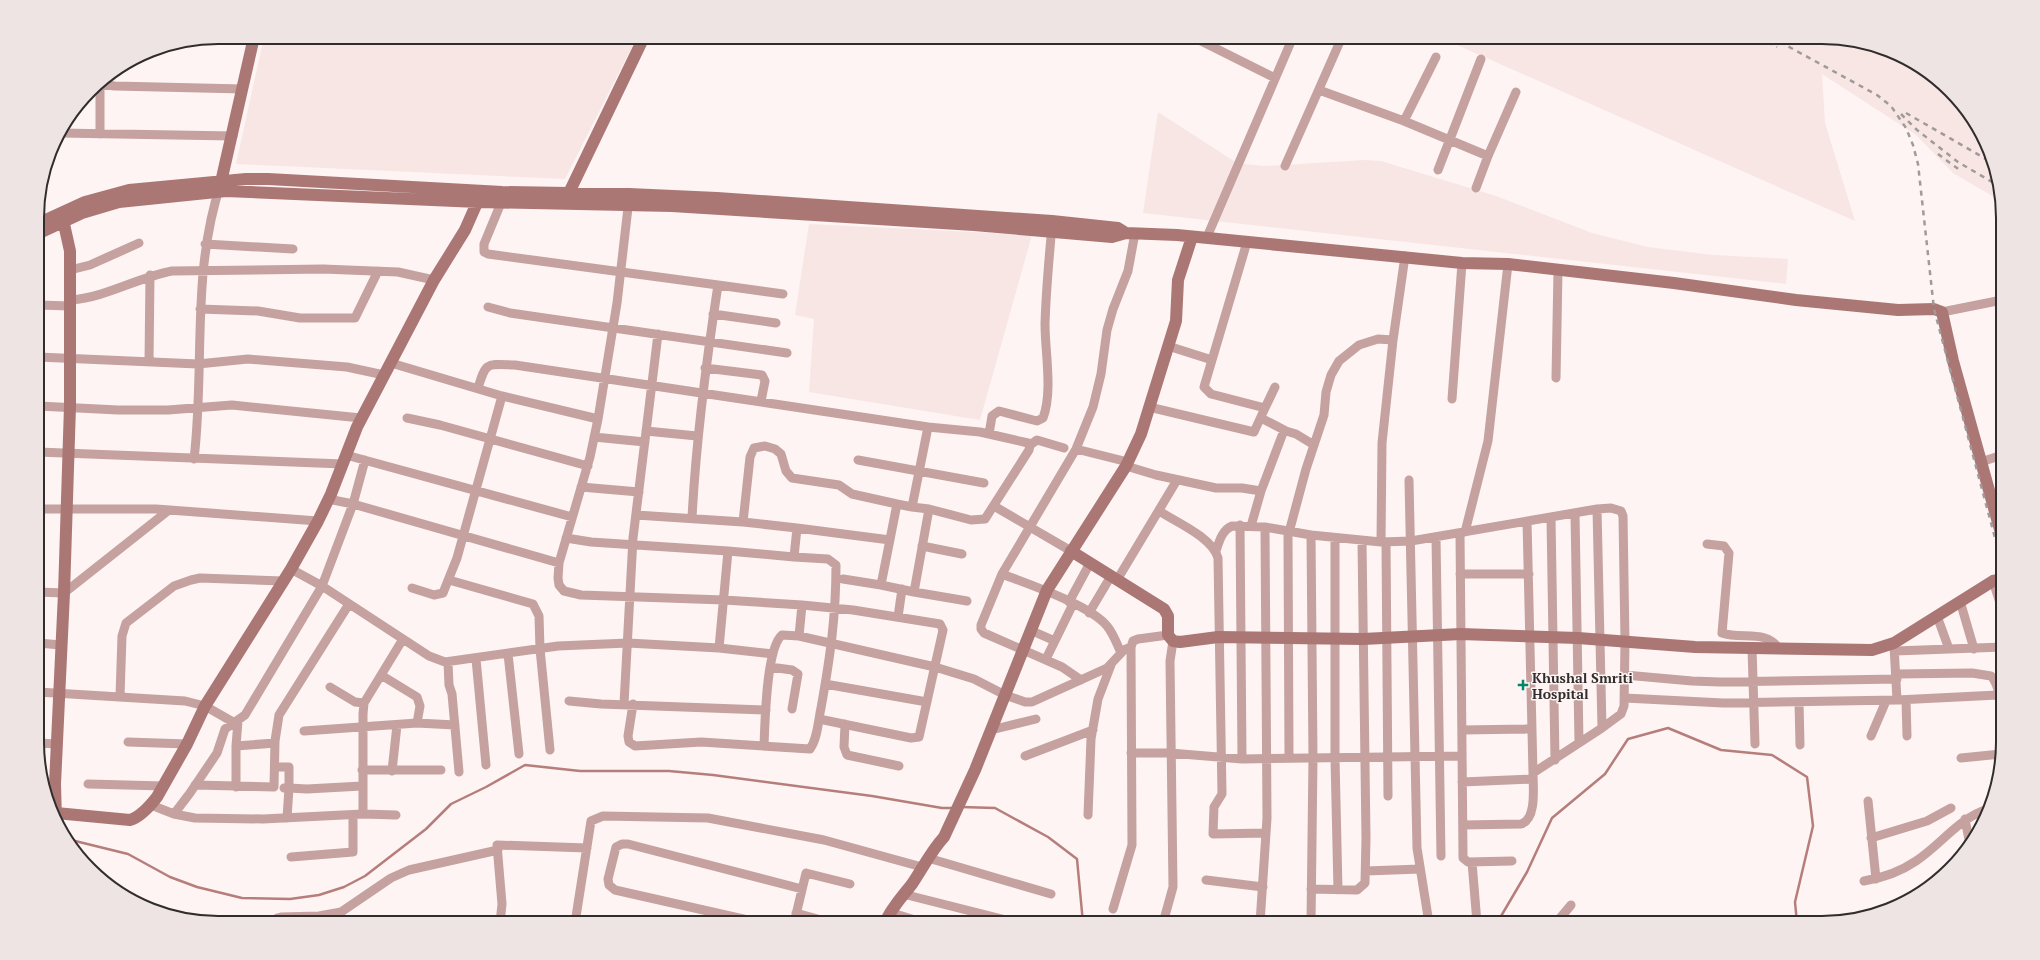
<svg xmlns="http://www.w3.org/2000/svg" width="2040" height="960" viewBox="0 0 2040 960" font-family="'PT Serif',serif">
	<rect width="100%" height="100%" fill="#fdf4f3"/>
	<path fill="#f8e6e5" d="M264,37h373l-72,142 -329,-15z
		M1439,37h383l69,14 41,24 34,33 23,41 12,52 -48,-28 -37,-38 -94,-61 3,49 30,98z
		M1158,112l79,51 27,3 100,-6 17,1 115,35 96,37 56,14 65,8 75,4 -2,25 -643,-71z
		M809,224l223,11 -52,185 -171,-28 5,-73 -19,-4z"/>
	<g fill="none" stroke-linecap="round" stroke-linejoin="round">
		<path stroke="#b67e7b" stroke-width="2.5" d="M961,807l34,1 53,29 29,22 6,64
			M67,839l61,15 42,23 27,10 45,11 48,1 29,-4 25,-8 21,-11 61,-47 25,-25 35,-17 39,-22 55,6h89l44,4 159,21 70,12h12
			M1497,923l30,-51 25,-54 53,-44 23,-35 40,-11 53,22 51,5 35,22 6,49 -18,76 2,21"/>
		<path stroke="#c5a19f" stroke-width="9" d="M1193,37l82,41
			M100,81v53
			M97,84l18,2 128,3
			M1319,90l85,31 32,-64
			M1404,121l84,35
			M60,133l173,3
			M1285,166l57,-129
			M1438,170l43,-111
			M1476,188l12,-32 28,-64
			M629,199l-12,104 -19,116 -8,38 -31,106 -1,15 1,7 5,6 17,4 143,5 78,5 51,5 87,14 3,6 -24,107 -8,1 -92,-19
			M501,203l-17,41v8l4,2 230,31c-12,78 -22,154 -26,233
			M1207,237l86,-200
			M1247,242l-43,145 7,7 54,14 10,-21
			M205,244l88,5
			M70,270l20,-5 49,-22
			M718,285l65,9
			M71,300c36,-3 65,-22 101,-29l151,-2 75,3 36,8
			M38,305l32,1
			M488,307l22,6 277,40
			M200,309l58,2 42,7h55l23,-47
			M1942,312l60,-12
			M713,314l63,9
			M1168,346l44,14
			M38,357l160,7 50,-5 99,8 37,8
			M149,362l1,-87
			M391,363l111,33 96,23
			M705,368l57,7 3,6 -4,20
			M1556,378l2,-108
			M478,388c8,-27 9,-24 37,-23l413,62 52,5 48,11 2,2 -1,5 -44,69 -14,1 -42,-11
			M1452,399l10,-136
			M38,406l80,4h50l64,-5 129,13
			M1149,407l105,25 11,-24
			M407,418l33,7 148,41
			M1261,418l25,13
			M646,431l51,5
			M989,434l3,-18 7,-5 38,10 6,-3c10,-26 2,-66 2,-94 1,-33 4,-66 7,-98
			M594,437l51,5
			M1030,445l7,-5 27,8
			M1076,449l52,13
			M38,452l305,12
			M346,455l226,62
			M194,459c11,-91 -3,-184 26,-273
			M365,460l-12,44 -31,82 107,70 16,6 113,-16 70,-3 91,5 54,6
			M858,460l126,23
			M1981,462l21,-7
			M1126,466l30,9 60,13h26l19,3
			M1409,480l8,368 12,75
			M581,487l58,5
			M328,499l25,5 206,59
			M994,506l77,45
			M912,507l-15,-3 -16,81 33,7 15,-83 -17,-2 16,-80
			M38,509h118l162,12
			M1597,509l5,219
			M1159,511c17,11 53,26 59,47l4,236 -8,13 -1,27 53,-1
			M1575,514l4,228
			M636,515l107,7 7,-65 4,-9 11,-2 10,3 6,5 5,17 6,7 47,7 13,9 45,10
			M1551,518l4,242
			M743,522l54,6
			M1240,525l2,234
			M1251,526l10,-35 22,-58 3,-2 10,3 18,11
			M1465,532l23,-91 20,-177
			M1460,533l3,322v3l5,4 44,-1
			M566,538l25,4 137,9
			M1335,538v220l3,132
			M1436,538l5,318
			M1381,542l1,-99 11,-103 12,-84
			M1386,542l2,254
			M1707,544l17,2 5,7 -7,80c19,7 45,-4 57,16
			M922,546l40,8
			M1216,551c3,-9 6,-21 16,-25l33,1 46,8
			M1002,574c26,10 88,31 105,52 6,7 10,18 14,27
			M1460,574h69
			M843,579l38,6
			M449,580l84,24 6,12 1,33 10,101
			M1117,580l60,-100
			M1993,581l10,31
			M412,588l22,7 9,-2 14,-35 45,-162
			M38,592l26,1 105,-83
			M914,592l53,9
			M1960,601l14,48
			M1069,602l21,-39
			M1089,613l22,-37
			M1937,616l12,33
			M898,617l4,-28
			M1030,630l25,11
			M799,636l3,-31
			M38,643l23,2
			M1894,646l3,54
			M719,648l9,-97 66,6 3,-29 93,12
			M1752,648l3,96
			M1895,651l108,-4
			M508,654l11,100
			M476,659l10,106
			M1046,659l27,-55
			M448,662l1,23 3,9 7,78
			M770,667l22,3 6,4 -6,35
			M1897,674l75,-1 19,3c11,12 10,38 12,54
			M1625,675l67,6 28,1 177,-3
			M1081,680l-19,-13 -78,-34 -3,-4v-4l21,-51 74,-125 17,-42 8,-33 6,-44 6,-21 15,-38 7,-38
			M825,684l102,18
			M330,687l25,15 9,1
			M38,692l147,9 20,5 28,16
			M120,696l2,-60 4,-13 48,-37 17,-6 9,-2 83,3
			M1625,698l98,5 174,-3 101,-5
			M1906,700l1,36
			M569,701l32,3 165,6
			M1799,702l1,43
			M624,704l9,-166 25,-204
			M633,704l-5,32 1,6 6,4 66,-4 109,7c8,-11 8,-28 11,-41 9,-50 15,-91 15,-143l-8,-6 -34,-2
			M417,723l38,2
			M845,724l-1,23 3,8 52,11
			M991,730l45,-11
			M1463,730l69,-1
			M304,731l113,-8 3,-17 -3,-9 -36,-22
			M1871,736l15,-35
			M128,742l59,2
			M39,743l18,1
			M236,746l39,-3
			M764,746c1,-22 2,-98 18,-111l17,1 136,31 39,12 31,16 20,7h7l75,-34 17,-18 7,-3
			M1131,753h39l72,6 220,-3
			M1025,756l68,-26
			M1289,758l-1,-222 18,-67 18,-54 2,-23 5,-17 8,-14 20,-16 19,-6 15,1
			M1961,758l40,-4
			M275,767h14v21l18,1 55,-3
			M362,770h79
			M392,771l5,-46
			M1462,782l71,-3
			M88,784l76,2
			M195,785l79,2 1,-46 4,-26 70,-111
			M44,787l11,1
			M236,787v-41l2,-25
			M284,788h5l-2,30
			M1868,801l8,78
			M151,805l23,9 21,4 68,1 100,-5
			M174,814l16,-21 27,-40 8,-24 20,-14 77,-129 -31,-17
			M396,815l-33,-1v-100l1,-11 39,-64
			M1088,815l3,-76 7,-40 13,-34
			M1965,819l5,26
			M1463,825l58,-1c16,-5 12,-37 12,-51l-6,-252
			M1871,838l56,-17 24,-13
			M291,857l62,-5v-37
			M928,858l123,36
			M1472,862l5,61
			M1366,871l54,-2
			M1206,880l57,7
			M1864,881c18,-3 36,-9 52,-20 27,-18 41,-42 74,-53
			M1311,889l46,1 8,-7 1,-45 -4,-297
			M903,894l111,28
			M1113,909l19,-64 -1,-198 2,-6 5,-2 30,-4
			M889,912l29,9 2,2
			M796,913l36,10
			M331,914l16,9
			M1197,921l16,2
			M274,923l3,-5 4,-1 38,-1 22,-4 50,-34 18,-8 89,-20
			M500,923l2,-19 -5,-59 90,3
			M575,923l16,-102 12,-5 105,2 116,22 98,27
			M761,923l-146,-33 -6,-5 -1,-6 8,-32 6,-3h6l174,45
			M794,923l12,-50 44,11
			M1163,923l10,-36 -3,-226 3,-20
			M1260,923l7,-105 -2,-291
			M1311,923l2,-165 -2,-223 70,7 30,-1 186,-32 14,-1 10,3 2,5 2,126 -1,64 -3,8 -19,14 -69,45
			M1463,923l13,-6
			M1556,923l15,-18"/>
		<path stroke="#aa7775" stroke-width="12" d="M221,182l33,-145
			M566,199l78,-162
			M37,224l48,-22 44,-12 117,-11h22l234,13 127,2 88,4 335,23 66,7 8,5
			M37,234l45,-21 37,-11 107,-11 252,11 194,4 302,19 138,12 14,-4 51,2 285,28 46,1 166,19 122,17 102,10 36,-1 8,3 11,49 49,176
			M1071,551l93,58 4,7v19l5,6 7,1 38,-5 145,2 98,-5 117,4 117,9 177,3 22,-7 99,-62 10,-2
			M56,813l74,7c10,-3 20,-14 27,-23l30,-53 18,-38 86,-137 27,-48 13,-27 26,-67 77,-147 31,-50 15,-34
			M56,820l-1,-36 9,-191 6,-187v-155l-8,-36
			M885,923c6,-15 17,-26 27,-39 11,-16 19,-33 32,-47l31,-67 72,-180 79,-124 15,-32 35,-113 2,-41 14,-43"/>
		<path stroke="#a09a99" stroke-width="2.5" stroke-dasharray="5 5" stroke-linecap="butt" d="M1759,37l18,10
			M1771,37l106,58 14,11 15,22 7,17 5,19 16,145 69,259
			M1906,113l87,50
			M1901,114l16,16 41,32 41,24
			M1938,154l23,17"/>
	</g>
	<path fill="#00866b" stroke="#fdf4f3" stroke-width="1.5" d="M1521 679h4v4h4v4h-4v4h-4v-4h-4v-4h4z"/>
	<g text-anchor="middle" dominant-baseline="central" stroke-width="3" stroke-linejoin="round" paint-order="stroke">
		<g font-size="14" font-weight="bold" fill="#302d2c" stroke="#fdf4f3" text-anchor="start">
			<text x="1532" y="677">Khushal Smriti<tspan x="1532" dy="16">Hospital</tspan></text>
		</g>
	</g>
	<path d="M0 0H2040V960H0ZM218 44H1822A174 174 0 0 1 1996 218V742A174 174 0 0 1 1822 916H218A174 174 0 0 1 44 742V218A174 174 0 0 1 218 44Z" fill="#ede4e3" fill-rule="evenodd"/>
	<path fill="none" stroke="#302d2c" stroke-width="2" d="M218 44H1822A174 174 0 0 1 1996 218V742A174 174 0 0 1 1822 916H218A174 174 0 0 1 44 742V218A174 174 0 0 1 218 44Z"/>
</svg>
